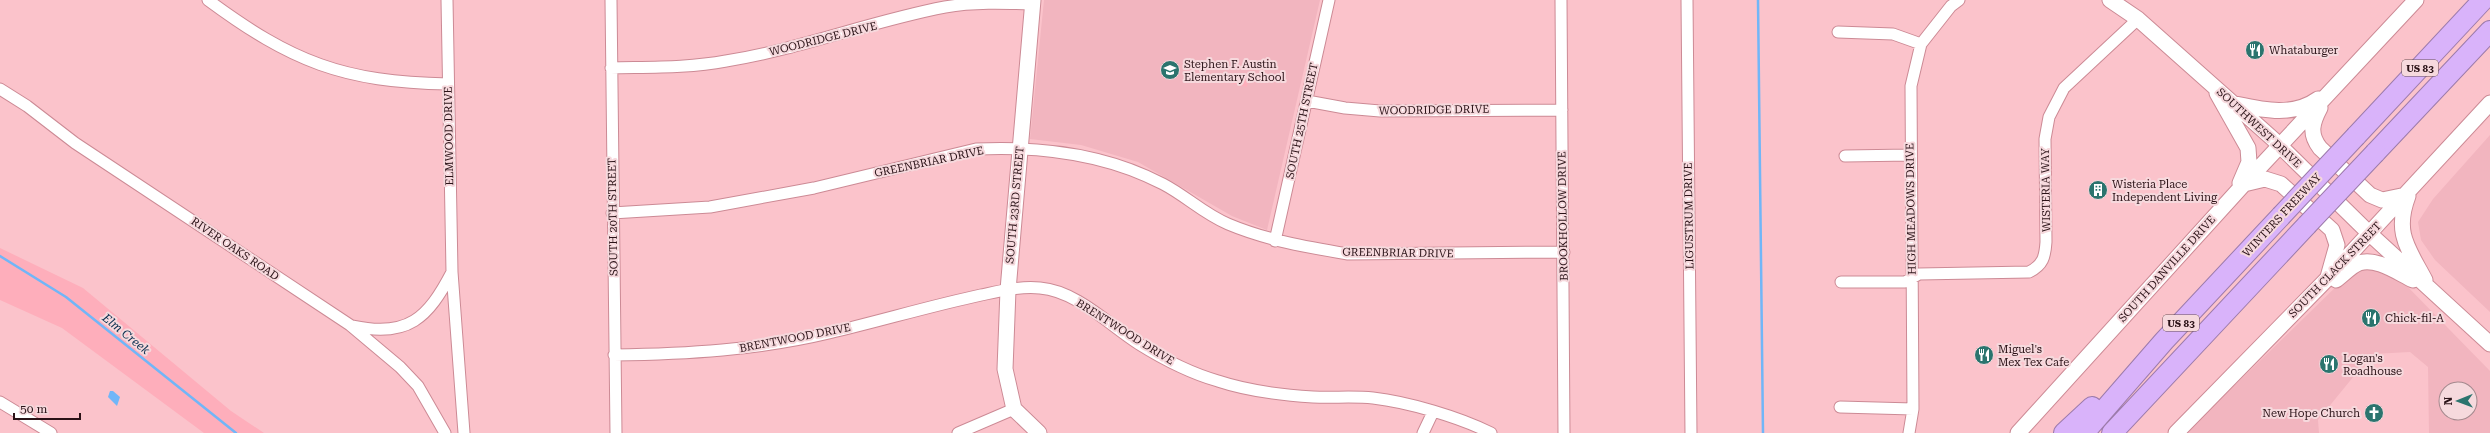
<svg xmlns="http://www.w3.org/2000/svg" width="2490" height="433" viewBox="0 0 2490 433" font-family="'Roboto Serif',serif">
	<rect width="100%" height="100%" fill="#fbc3cb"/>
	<path fill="#f2b5bf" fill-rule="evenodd" d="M1044,0h276l-53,230 -35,-14 -94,-54 -57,-17 -51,-6z
		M2490,135v177l-55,-52 -14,-20 -3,-18 15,-23z
		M2372,265l32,18 86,88v62h-61l-1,-66 -18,-15 -38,2 -54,66 1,13h-133l162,-158zM2446,389h24v24h-24z"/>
	<path fill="#feaebb" d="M1233,77l15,4 -1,6 -16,-4z
		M0,248l83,40 148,123 33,22h-60l-142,-105 -62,-28z"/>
	<path fill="#71b6f8" d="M110,391h3l7,6 -3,9 -9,-9z"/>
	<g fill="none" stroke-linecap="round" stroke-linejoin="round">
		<path stroke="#71b6f8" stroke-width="2.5" d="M1758,0l5,433
			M0,256l66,41 170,136"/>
		<g stroke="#cc8a95" stroke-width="13">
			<path id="street" d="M208,0c84,62 135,82 240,84
				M611,0l5,433
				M1561,0l3,433
				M1687,0l4,433
				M1838,32l55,2 28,10
				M611,68c39,-1 78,0 115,-7 75,-12 145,-40 219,-54 29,-5 58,-4 88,-3
				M0,89l27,17 48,37 275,182 50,42 18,19 27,47
				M1307,101l38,7 35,3 182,-1
				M1845,156l65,-1
				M612,213l98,-6 104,-19 162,-39c64,-3 130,5 187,35 23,12 41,30 65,40 38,16 78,23 120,30l216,-2
				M1275,241l54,-241
				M452,272l12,161
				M1841,282h64l14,-8 110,-2c14,-7 16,-15 17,-30l-1,-103 4,-22 15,-29 74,-69
				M353,326c55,12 75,-8 99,-54l-5,-272
				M614,355c73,-1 144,-5 215,-22 51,-12 101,-27 152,-38 19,-4 39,-9 59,-7 37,3 69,37 99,56 24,15 51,29 79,37 30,10 63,14 95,16 20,1 40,-1 60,1 35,4 86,19 118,35
				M0,402l51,31
				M1840,407l73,2
				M958,433l56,-24
				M1423,433l10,-21
				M1909,433l4,-24 -2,-323 10,-42 30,-38 8,-6"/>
		</g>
		<g stroke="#cc8a95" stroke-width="17">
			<path id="secondary" d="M1033,0l-25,290 -3,79 9,40 25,24
				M2110,0l28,19 135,120 97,95 120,110
				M2217,93l31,55 1,14 -9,21
				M2235,104c28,6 58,13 83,-5
				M2320,108c-8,15 -11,26 0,40l50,47 12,5 24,-5
				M2244,184l21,-5 16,5 51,46 5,15 -9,32
				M2408,196c-14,37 0,52 17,84
				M2336,280c7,-5 15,-14 23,-17 17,-6 39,10 54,17
				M2018,433l226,-249 172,-184
				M2176,433l151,-154 163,-176"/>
		</g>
		<g stroke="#9c7bab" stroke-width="22">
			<path id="highway" d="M2356,136l127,-136
				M2375,153l115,-122
				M2064,433l28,-26
				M2084,433l80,-92 117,-125
				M2112,433l195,-208"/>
		</g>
		<use href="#street" stroke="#fff" stroke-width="11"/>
		<use href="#secondary" stroke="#fff" stroke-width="15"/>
		<use href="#highway" stroke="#d9b3fa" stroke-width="20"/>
		<g stroke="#9c7bab" stroke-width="22" stroke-linecap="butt">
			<path id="highway-bridge" d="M2281,216l75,-80
				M2307,225l68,-72"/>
		</g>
		<use href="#highway-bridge" stroke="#d9b3fa" stroke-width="20"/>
	</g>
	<defs>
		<g id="restaurant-disc" transform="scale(1)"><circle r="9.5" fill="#2b746e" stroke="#f6d9dd"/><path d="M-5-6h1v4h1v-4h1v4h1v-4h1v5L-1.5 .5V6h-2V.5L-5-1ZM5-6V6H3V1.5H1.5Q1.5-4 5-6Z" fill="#fff"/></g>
		<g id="school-disc" transform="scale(1)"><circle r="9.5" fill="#2b746e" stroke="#f6d9dd"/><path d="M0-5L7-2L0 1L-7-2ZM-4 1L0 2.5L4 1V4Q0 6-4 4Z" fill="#fff"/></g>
		<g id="building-disc" transform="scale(1)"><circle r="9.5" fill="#2b746e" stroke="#f6d9dd"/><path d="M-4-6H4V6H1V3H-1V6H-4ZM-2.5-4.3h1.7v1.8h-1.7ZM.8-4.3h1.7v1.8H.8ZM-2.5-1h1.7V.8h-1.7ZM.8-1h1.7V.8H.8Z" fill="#fff"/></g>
		<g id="church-disc" transform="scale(1)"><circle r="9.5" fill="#2b746e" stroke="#f6d9dd"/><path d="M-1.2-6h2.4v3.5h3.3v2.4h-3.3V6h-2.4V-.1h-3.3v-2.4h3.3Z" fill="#fff"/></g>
	</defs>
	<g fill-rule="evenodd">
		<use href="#restaurant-disc" x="2255" y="50"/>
		<use href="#school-disc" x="1170" y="70"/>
		<use href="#building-disc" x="2098" y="190"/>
		<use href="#restaurant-disc" x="2371" y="318"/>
		<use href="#restaurant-disc" x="1984" y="355"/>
		<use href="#restaurant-disc" x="2329" y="364"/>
		<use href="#church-disc" x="2374" y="413"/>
	</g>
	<g text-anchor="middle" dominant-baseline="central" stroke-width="4" stroke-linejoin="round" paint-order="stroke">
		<g fill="#f6d9dd" stroke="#674e52" stroke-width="1">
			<rect x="2402" y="60" width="36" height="16" rx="3"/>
			<rect x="2163" y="315" width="36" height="16" rx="3"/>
		</g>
		<g font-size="10" font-weight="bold" fill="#2a1217">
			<text x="2420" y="68">US 83</text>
			<text x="2181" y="323">US 83</text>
		</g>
		<g font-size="11" fill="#2a1217" stroke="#f6d9dd">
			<text transform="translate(823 39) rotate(-14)">WOODRIDGE DRIVE</text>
			<text transform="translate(1434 110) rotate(-1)">WOODRIDGE DRIVE</text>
			<text transform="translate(1302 121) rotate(-78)">SOUTH 25TH STREET</text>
			<text transform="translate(2259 128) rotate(43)">SOUTHWEST DRIVE</text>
			<text transform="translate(449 136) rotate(-91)">ELMWOOD DRIVE</text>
			<text transform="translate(929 162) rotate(-12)">GREENBRIAR DRIVE</text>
			<text transform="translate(2046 190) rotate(-91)">WISTERIA WAY</text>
			<text transform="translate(1015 205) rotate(-85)">SOUTH 23RD STREET</text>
			<text transform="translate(1911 209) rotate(-91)">HIGH MEADOWS DRIVE</text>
			<text transform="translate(2282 215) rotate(-47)">WINTERS FREEWAY</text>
			<text transform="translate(1563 216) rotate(-91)">BROOKHOLLOW DRIVE</text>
			<text transform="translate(1689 216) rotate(-91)">LIGUSTRUM DRIVE</text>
			<text transform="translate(613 217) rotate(-91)">SOUTH 20TH STREET</text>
			<text transform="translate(235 249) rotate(34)">RIVER OAKS ROAD</text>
			<text transform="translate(1398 253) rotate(1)">GREENBRIAR DRIVE</text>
			<text transform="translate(2167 269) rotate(-48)">SOUTH DANVILLE DRIVE</text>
			<text transform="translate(2335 270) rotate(-46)">SOUTH CLACK STREET</text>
			<text transform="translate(1125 332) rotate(32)">BRENTWOOD DRIVE</text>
			<text transform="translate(795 338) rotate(-11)">BRENTWOOD DRIVE</text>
		</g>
		<g font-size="11" fill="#2a1217" stroke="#f6d9dd" text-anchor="start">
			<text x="2269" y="50">Whataburger</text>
			<text x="1184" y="64">Stephen F. Austin<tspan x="1184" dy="13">Elementary School</tspan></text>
			<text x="2112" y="184">Wisteria Place<tspan x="2112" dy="13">Independent Living</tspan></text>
			<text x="2385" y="318">Chick-fil-A</text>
			<text x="1998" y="349">Miguel's<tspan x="1998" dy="13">Mex Tex Cafe</tspan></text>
			<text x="2343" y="358">Logan's<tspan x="2343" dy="13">Roadhouse</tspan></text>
			<text x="2360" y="413" text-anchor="end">New Hope Church</text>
		</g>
		<g font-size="12" font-style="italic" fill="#082e4e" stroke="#f6d9dd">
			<text transform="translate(126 334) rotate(39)">Elm Creek</text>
		</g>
	</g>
	<g transform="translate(2458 401) rotate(269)"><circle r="19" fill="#f6d9dd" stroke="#a4898e"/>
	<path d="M0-3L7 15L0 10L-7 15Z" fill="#2b746e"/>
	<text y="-6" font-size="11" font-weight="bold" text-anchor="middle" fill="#2a1217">N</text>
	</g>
	<path d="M14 413v6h66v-6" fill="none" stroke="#2a1217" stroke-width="2"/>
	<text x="20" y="413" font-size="12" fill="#2a1217" stroke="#f6d9dd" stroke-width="3" paint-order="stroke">50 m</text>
</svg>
